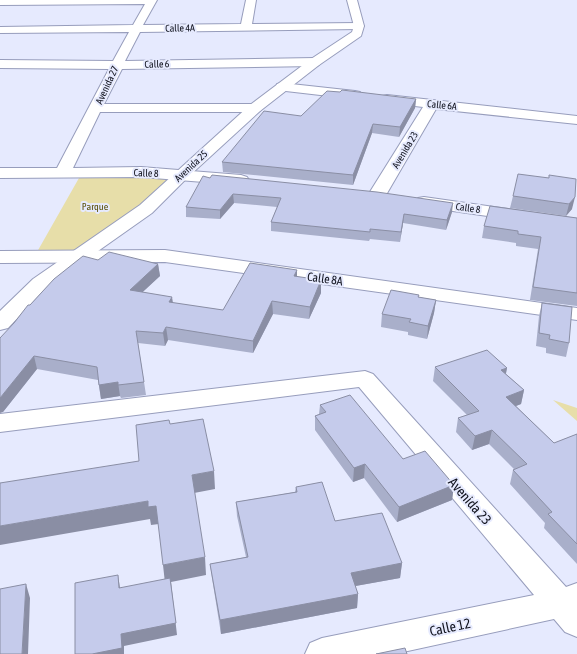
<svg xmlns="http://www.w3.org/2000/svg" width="577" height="654" viewBox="0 0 577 654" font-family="'Asap Condensed',sans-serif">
	<rect width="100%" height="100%" fill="#e6eafe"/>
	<path fill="#e7dea9" d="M79,178h90l-33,32 -60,43 -39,-1z
		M553,400l24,8v13z"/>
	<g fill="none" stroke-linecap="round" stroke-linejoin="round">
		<g stroke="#979dbc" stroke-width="2">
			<path id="minor" d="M0,0h157l-14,25 98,-1 5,-24h10l-4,24 107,-1 5,3 -5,3 -219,3 -15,29 190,-3 4,1 2,3 -2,3 -4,1 -193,3 -18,35h151l5,1 2,3 -2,3 -5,1h-155l-27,56 68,-1 100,8 6,2 2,3 -2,3 -6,2 -100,-8 -141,1v-10h57l52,-99 -109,-1v-8l113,1 16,-29 -129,1v-6l133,-2 12,-21 -145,1z
				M282,83l73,8 5,1 2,3 -2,3 -5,1 -78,-9 -1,-3 1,-3z
				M387,95l190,21v8l-141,-15 -50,86 -3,4 -6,1 -6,-1 -3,-4 55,-88 -41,-5 -2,-3 2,-3z
				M424,197l153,22v10l-159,-23 -3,-4 3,-4z
				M165,250l412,58v12l-412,-58 -165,1v-12z
				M365,371l8,3 193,213 11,-4v54l-12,-5 -11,-13 -160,35h-89l5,-11 12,-5 212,-43 -175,-208 -359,45v-18z"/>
		</g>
		<g stroke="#979dbc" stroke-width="2">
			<path id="tertiary" d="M347,0h10l7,26 -3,10 -42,29 -59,46 -72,66 -36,36 -105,74 -39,41 -8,2v-19l33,-32 107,-74 110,-100 61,-46 41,-27 2,-6z"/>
		</g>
		<use href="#minor" fill="#fff" fill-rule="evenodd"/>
		<use href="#tertiary" fill="#fff" fill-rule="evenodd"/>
	</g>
	<path fill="#a9afca" d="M340,92l76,7 -1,9 -16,29 -27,-4 -19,52 -130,-13 -1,-10 79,-46z
		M210,178l242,34 -6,18 -43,-7 -3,19 -30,-3 -1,2 -98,-10v-9l6,-15 -43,-4 -14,16 -34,-2v-10z
		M549,178l23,31 -6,7 -56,-8 3,-12z
		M577,218v88l-47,-6 8,-51 -22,-3v-3l-34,-5 2,-12z
		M98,260l60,4 2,12 -18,16 31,11 50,7 74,-40v7l24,16 -12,26 -36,-5 -20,39 -85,-13 -3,6 -27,-3 8,52 -25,3 -1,-2 -19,3 -3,-19 -61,-11 -34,43 11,-89 16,-18z
		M419,295l-1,2 18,3 -2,13 -7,26 -19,-4v-3l-27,-5 1,-13z
		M542,303l27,40 -3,14 -20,-4v-5l-10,-2 3,-30z
		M435,367l72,1 -1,6 18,16 -3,14 -5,2 38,37 23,-9v130l-33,-36 1,-5 -35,-39 3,-14 1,-1 -25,-25 -17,6 -16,-18 2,-14 9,-3 -34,-34z
		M320,405l83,54 51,26 -2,15 -55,22 -33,-44 -11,4 -38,-52v-14l4,-2z
		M296,487l39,34 67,42 -2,15 -45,8 3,8 -1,14 -136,26 -9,-56 -2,-14 36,-7 -9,-41 -1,-14 59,-10z"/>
	<path fill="#8a8ea4" d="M416,99l-1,9 -16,29 1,-10z
		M373,124l-1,9 -19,52v-10z
		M233,194l1,9 -14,16v-9z
		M575,197l-3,12 -6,7 3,-12z
		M453,203l-1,9 -6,18 1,-10z
		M404,214l-1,9 -3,19 1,-10z
		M158,264l2,12 -29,27 -1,-13z
		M297,270v12l-3,-6z
		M321,280v13l-12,26 1,-12z
		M172,297l2,12 -5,-7z
		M436,300l-2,13 -7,26 1,-13z
		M272,301l1,13 -20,39v-12z
		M166,327l2,13 -3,6 -2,-13z
		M34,356l3,13 -34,43 -3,1v-15z
		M507,368l-3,13 -3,-11z
		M118,382l2,14 -19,3 -2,-14z
		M524,390l-3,14 -18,7 3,-14z
		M492,430l-3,14 -17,6 3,-14z
		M365,464l-1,14 -11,4 1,-14z
		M214,471l1,18 -21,4 -2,-18z
		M454,485l-2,15 -55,22 2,-15z
		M148,501l8,5 3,18 -8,1 -1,-6 -150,26v-19z
		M205,557l1,18 -35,7 6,53 -53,11v8h-32l29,-20 44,-51 -2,-18z
		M402,563l-2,15 -50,9 1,-14z
		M118,575l2,13h-1z
		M26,584l4,14 -2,56h-6z
		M358,594l-1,14 -136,26 -1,-14z"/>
	<path fill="#c5cbeb" stroke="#8a8ea4" d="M342,90l74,9 -16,28 -27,-3 -20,51 -131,-13 42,-51 37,5 26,-25 13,1z
		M518,174l31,4v-3l27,4 -1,18 -6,7 -56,-8z
		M212,175l165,17 76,11 -6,17 -43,-6 -3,18 -31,-3v3l-99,-10 10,-24 -48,-4 -13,16 -34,-3 17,-31 7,2z
		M490,206l87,12v75l-44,-6 8,-50 -23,-3v-3l-34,-5z
		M109,252l49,12 -28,26 42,7 -3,5 54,8 27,-47 47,7 -3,6 27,4 -11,27 -38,-6 -19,40 -87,-14 -3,6 -27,-2 8,51 -26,3v-3l-19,3 -2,-18 -63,-11 -34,42v-60l14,-15 14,-18h2l24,-26 29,-23 15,4z
		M391,290l28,5 -1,2 18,3 -8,26 -19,-4 2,-3 -29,-5z
		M542,303l30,4 -3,36 -20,-4 1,-4 -11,-2z
		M487,350l20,18 -6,2 23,20 -18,7 48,46 23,-9v110l-29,-30 4,-2 -39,-42 14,-6 -35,-34 -17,6 -17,-18 21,-7 -44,-44z
		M350,395l53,64 22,-8 29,34 -55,22 -34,-43 -11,4 -39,-52 11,-4 -6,-7z
		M203,419l11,52 -22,4 13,82 -42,8 -7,-59 -8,1v-6l-148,25v-43l139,-22 -3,-36 33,-5 1,4z
		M322,482l13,39 47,-8 20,50 -51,10 7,21 -138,26 -10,-56 38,-7 -12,-55 61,-10 -1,-5z
		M118,575l1,13 51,-10 6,45 -55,11 1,14 -30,6h-17v-71z
		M26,584l-4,70h-22v-65z
		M405,648l2,6h-31z"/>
	<g text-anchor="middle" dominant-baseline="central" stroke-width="4" stroke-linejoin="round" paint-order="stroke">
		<g font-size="10" fill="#10121d" stroke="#e6eafe">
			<text transform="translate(180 28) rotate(-1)">Calle 4A</text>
			<text transform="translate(157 64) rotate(-1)">Calle 6</text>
			<text transform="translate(107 85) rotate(-65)">Avenida 27</text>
			<text transform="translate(442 105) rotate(6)">Calle 6A</text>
			<text transform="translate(405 150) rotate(-59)">Avenida 23</text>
			<text transform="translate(191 166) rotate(-43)">Avenida 25</text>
			<text transform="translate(146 173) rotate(2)">Calle 8</text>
			<text transform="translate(468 208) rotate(8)">Calle 8</text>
		</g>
		<g font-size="10" fill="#584e05" stroke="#e6eafe">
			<text x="95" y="206">Parque</text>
		</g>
		<g font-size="12" fill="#10121d" stroke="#e6eafe">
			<text transform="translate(325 279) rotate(8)">Calle 8A</text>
		</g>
		<g font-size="14" fill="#10121d" stroke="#e6eafe">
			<text transform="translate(470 501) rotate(49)">Avenida 23</text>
			<text transform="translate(450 627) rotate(-12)">Calle 12</text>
		</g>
	</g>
</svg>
